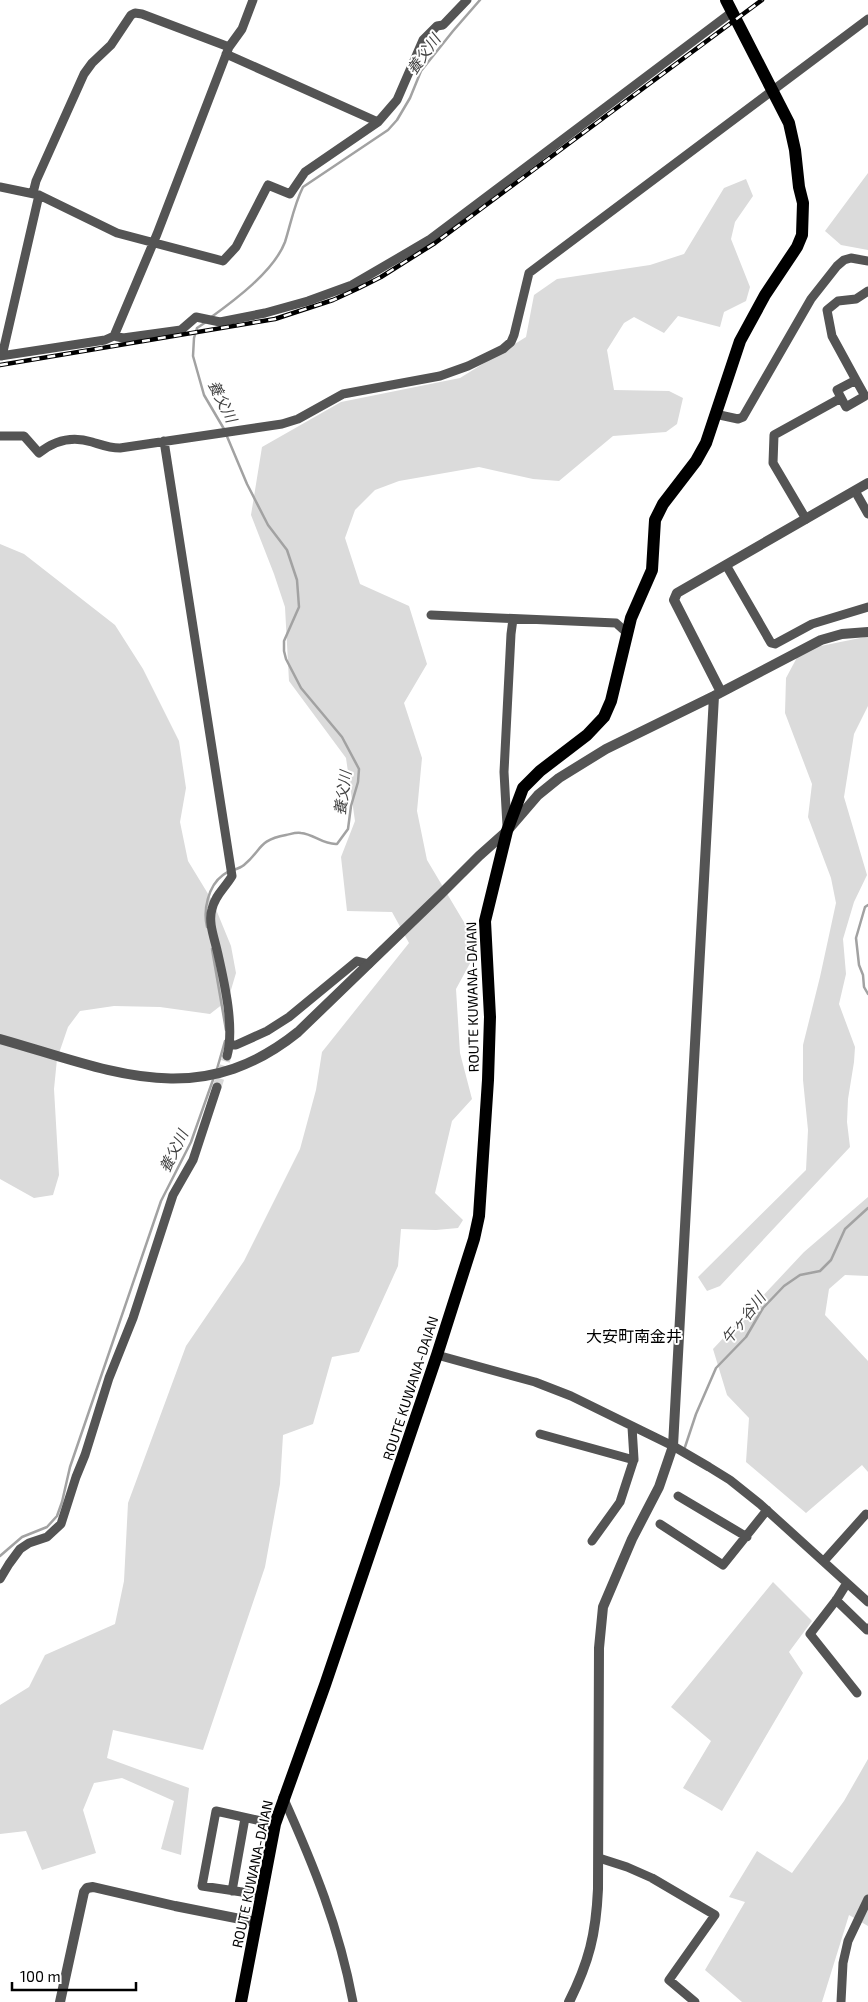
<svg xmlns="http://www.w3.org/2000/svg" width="868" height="2002" viewBox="0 0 868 2002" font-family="'Exo 2','Noto Sans JP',sans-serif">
	<rect width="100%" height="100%" fill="#fff"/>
	<path fill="#dbdbdb" d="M868,173v77l-27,-5 -16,-14z
		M746,179l7,17 -18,26 -4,17 19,48 -4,14 -22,11 -4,15 -42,-11 -14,17 -30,-16 -10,6 -17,27 7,40 55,1 14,7 -6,26 -11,8 -53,4 -54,45 -26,-2 -54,-12 -80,14 -24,9 -20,20 -10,28 15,46 49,22 18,58 -23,39 18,55 -5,53 10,49 44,74 4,20 -19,35 4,64 12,46 -20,22 -17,72 28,27 -5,8 -22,2 -35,-1 -3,37 -39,86 -27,5 -19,67 -30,11 -3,49 -15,83 -62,183 -90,-20 -6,28 82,30 -8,67 -20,-6 13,-48 -52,-23 -28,5 -11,27 13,43 -54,17 -16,-39 -26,3v-129l29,-18 16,-32 70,-31 9,-43 4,-78 58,-157 58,-85 56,-112 16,-59 6,-38 87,-109 -17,-31 -45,-1 -6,-54 14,-36 -9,-63 -57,-77 -4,-74 -11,-33 -23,-59 11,-68 79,-45 119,-24 66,-41 8,-42 23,-16 93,-14 34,-11 40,-66z
		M0,544l24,10 91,71 28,44 36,72 7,47 -6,34 8,39 25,41 18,44 5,27 -8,27 -18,14 -50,-7 -46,-1 -34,5 -12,16 -11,32 -3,30 5,86 -6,20 -19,3 -34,-19z
		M868,634v72l-14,28 -10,63 23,78 -13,27 -11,37 3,35 -7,30 16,43 -1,15 -6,37 -1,23 3,25 -130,139 -13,5 -9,-14 108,-107 2,-40 -5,-50v-35l17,-68 16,-74 -5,-25 -23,-61 4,-33 -27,-71 1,-35 15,-28 64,-13z
		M868,1197v79l-23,-1 -16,14 -4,26 43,46v111l-6,-7 -56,48 -60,-51 3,-44 -22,-23 -14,-46 91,-97z
		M773,1582l39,39 -23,31 14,21 -81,138 -39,-23 28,-47 -40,-34z
		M868,1759v167l-19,-11 -27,87h-80l-37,-32 40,-68 -16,-5 28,-46 35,22 52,-72z"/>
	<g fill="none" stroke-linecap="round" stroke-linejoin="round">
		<path stroke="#a2a2a2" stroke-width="2.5" d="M210,318c25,-18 64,-47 75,-76 6,-19 9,-37 18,-55l85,-57 9,-10 13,-22 11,-27 32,-40 27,-31
			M206,322l-9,6 -3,10 -1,18 11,39 20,34
			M868,905l-3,2 -9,31 3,27 4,10 1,12 4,7
			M207,927c-4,-17 1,-41 16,-52 6,-5 15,-5 21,-10 18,-15 14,-25 42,-30 5,-1 10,-3 15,-2 13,1 22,12 36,11l11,-15 3,-23 7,-24 1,-13 -17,-32 -41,-49 -15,-29 -2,-8v-10l15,-34 -2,-27 -10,-30 -19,-25 -21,-41 -21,-50
			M212,949l14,81
			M217,1069l8,-28
			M685,1447l11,-33 20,-46 30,-31 17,-29 21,-22 16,-11 20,-4 11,-11 14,-31 23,-21
			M0,1556l22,-19 25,-10 10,-11 5,-14 8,-35 91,-266 30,-59 23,-65"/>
		<path stroke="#d9d9d9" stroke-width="9" stroke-dasharray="9 4.5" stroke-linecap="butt" d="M217,1087l10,-31"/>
		<path stroke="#545454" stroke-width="9" d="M226,54l152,68
			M0,187l39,8 78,38 106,28 13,-14 32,-62 22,9 15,-22 73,-50 19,-22 26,-60 14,-14 6,-1 24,-25
			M33,193l3,-12 48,-107 8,-11 19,-18 20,-30 4,-2 7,1 87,33
			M114,336l9,2 58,-8 15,-13 24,5 45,-9 43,-12 44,-16 77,-45 303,-228
			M0,356l105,-16 9,-4 43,-102 72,-187 13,-18 11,-29
			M2,356l37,-161
			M856,380l-24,-44 -5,-26 11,-9 18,-2 12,-8
			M856,380l9,16 -19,11 -9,-17z
			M715,414l23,5 5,-2 68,-118 26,-33 7,-6 7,-2 17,3
			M0,436h24l15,17c16,-13 34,-17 53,-11 10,3 17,6 28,6l162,-24 16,-5 45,-25 97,-18 28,-10 35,-17 8,-7 3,-7 15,-62 339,-254
			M164,441l68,435c-7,12 -17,19 -20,33 -4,13 2,28 5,41 7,31 18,77 10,106
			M855,491l13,23
			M806,519l-33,-56 1,-28 67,-37
			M726,565l45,78 4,1 37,-20 56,-17
			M431,615l185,8 11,10
			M507,826l-3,-54 7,-138 2,-15
			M230,1045h6l31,-14 22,-14 68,-56 12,3
			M437,1355l98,27 36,14 102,50 36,21 21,13 30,24 108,98
			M540,1434l94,26
			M678,1496l69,41
			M660,1524l63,41 44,-55
			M592,1541l28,-39 14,-43 -2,-32
			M824,1561l42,-47
			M0,1579l9,-15 11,-15 9,-6 18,-6 14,-13 15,-47 9,-22 24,-77 24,-60 40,-123 20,-35 24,-73
			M847,1583l-10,16 -27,35 47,59
			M836,1600l31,30 1,-2
			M283,1797c31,69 56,130 70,205
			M599,1858l28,9 25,11 63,37 -46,65 26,22
			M232,1891l13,-73
			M262,1895l-60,-9 14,-75 59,13
			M841,2002l2,-39 5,-22 20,-42"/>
		<path stroke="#545454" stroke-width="10" d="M721,692l-47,-92 3,-7 191,-110
			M0,1039c110,31 197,74 298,-7l143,-138 38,-38 28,-25 31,-36 21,-17 47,-29 108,-53 107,-56 21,-6 26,-2
			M60,2002l24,-110 3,-4 6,-1 82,19 81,16
			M569,2002c20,-40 27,-68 29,-113l1,-241 4,-41 29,-68 27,-52 14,-41 41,-750"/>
		<path stroke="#000" stroke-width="12" d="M241,2002l34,-178 50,-139 112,-330 37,-116 5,-23 9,-136 2,-63 -5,-96 22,-90 16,-43 17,-17 47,-36 17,-18 7,-16 20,-83 21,-48 3,-50 8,-16 33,-43 10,-18 34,-102 25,-46 32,-48 5,-12 1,-32 -4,-16 -4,-37 -6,-27 -63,-123"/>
		<g stroke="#000" stroke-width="4.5">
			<path id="rail" d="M0,365l275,-46 58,-19 26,-12 22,-11 54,-34 327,-243"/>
		</g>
		<use href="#rail" stroke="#fff" stroke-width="2.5" stroke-dasharray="8" stroke-linecap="butt"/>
	</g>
	<g text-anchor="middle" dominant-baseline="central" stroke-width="4" stroke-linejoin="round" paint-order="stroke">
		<g font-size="14" fill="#000" stroke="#fff">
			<text transform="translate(472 997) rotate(-91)">ROUTE KUWANA-DAIAN</text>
			<text transform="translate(410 1388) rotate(-72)">ROUTE KUWANA-DAIAN</text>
			<text transform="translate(252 1874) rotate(-78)">ROUTE KUWANA-DAIAN</text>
		</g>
		<g font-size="15" font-style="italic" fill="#434343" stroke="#fff">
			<text transform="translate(423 54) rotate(-54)">養父川</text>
			<text transform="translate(223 401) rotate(64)">養父川</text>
			<text transform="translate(342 793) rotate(-82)">養父川</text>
			<text transform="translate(173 1151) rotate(-64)">養父川</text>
			<text transform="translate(743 1318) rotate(-52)">午ヶ谷川</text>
		</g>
		<g font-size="16" fill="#000" stroke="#fff">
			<text x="634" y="1335">大安町南金井</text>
		</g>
	</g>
	<path d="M12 1982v8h124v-8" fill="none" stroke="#000000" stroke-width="2.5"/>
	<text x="20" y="1982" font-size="15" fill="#000000" stroke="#ffffff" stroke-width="4" paint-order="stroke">100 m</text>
</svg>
